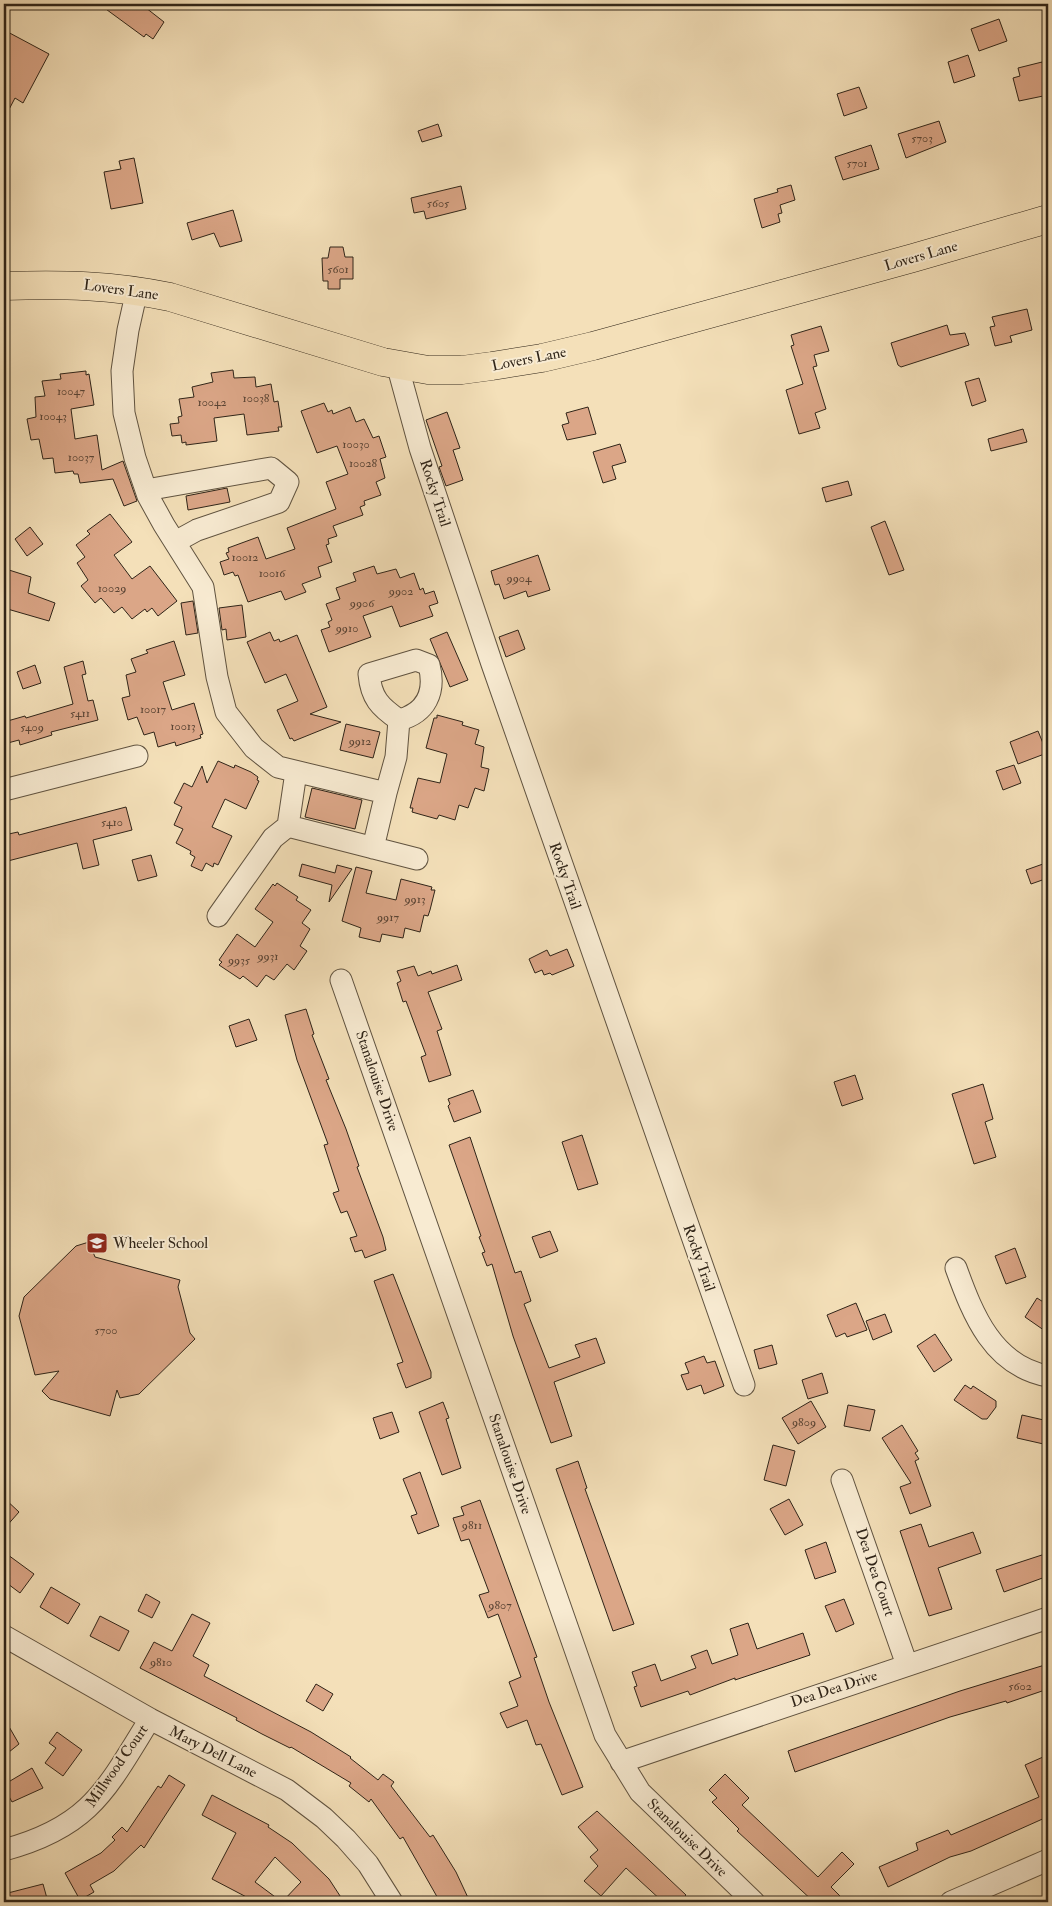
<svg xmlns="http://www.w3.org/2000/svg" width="1052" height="1906" viewBox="0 0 1052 1906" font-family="'IM FELL Double Pica',serif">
	<rect width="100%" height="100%" fill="#f4e0b9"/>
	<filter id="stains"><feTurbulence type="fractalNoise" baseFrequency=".004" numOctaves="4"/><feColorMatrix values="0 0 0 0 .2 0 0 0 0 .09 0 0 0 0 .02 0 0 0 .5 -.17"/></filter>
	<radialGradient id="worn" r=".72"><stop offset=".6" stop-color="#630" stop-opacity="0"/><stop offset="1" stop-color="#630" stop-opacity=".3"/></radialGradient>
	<path fill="#dba687" stroke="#2f2418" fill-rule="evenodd" d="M99,4h42l23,18 -11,17 -7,-5 -2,3z
		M999,19l8,22 -28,10 -8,-22z
		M4,30l45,24 -26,49 -8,-5 -11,21z
		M968,55l7,21 -21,7 -6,-21z
		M1042,62l2,7 4,-2v28l-29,6 -6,-23 7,-2 -2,-8z
		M859,87l8,21 -23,8 -7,-22z
		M939,121l7,21 -40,16 -8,-24z
		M438,124l4,12 -20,6 -4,-11z
		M871,145l8,24 -36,11 -8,-23z
		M134,158l9,45 -32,6 -7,-37 17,-3 -2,-8z
		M791,185l4,15 -15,5 2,8 -4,1 2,8 -18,6 -8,-29 24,-7 -1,-3z
		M461,186l5,23 -40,10 -2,-8 -10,2 -3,-15z
		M233,210l9,31 -22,6 -6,-14 -22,7 -5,-17z
		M330,247h13l2,10h8v22h-13v10h-12v-8h-5l-1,-23h6z
		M1027,309l5,21 -22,6 2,6 -17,4 -5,-19 5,-1 -3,-9z
		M947,325l3,10 15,-2 4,12 -68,22 -3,-2 -7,-22z
		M821,326l8,25 -15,4 3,11 -4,1 13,42 -11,4 5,15 -21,6 -13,-44 17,-6 -12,-38 3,-1 -3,-10z
		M233,370l1,8 21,-1 1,10 15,-3 3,18 4,-1 4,26h-4l1,4 -32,4 -3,-21 -30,4 3,23 -31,4v-3l-4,1 -1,-8 -9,1 -2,-12 9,-1 -1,-6 4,-1 -3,-17 15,-2 -2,-10 21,-5 -2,-9z
		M86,371v4l3,-1 5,31 -23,4 4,30 22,-4 5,35 21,-9 14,40 -13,5 -11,-27 -33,4 -2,-9h-4l-1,-3 -18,2 -2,-15 -10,1 -4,-20 -8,1 -4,-21 9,-2 -1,-20 10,-1 -3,-15 19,-2 -1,-5z
		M979,378l7,23 -14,5 -7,-24z
		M324,403l4,9 4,-2 1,4 17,-7 6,15 8,-3 9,19 6,-2 7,21 -6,2 5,19 -9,4 5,13 -17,6 1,4 -5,2 3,8 -30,11 4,10 -9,3 1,5 -3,1 6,17 -14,5 3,10 -19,7 4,8 -21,8 -4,-9 -33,11 -10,-27 -3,1 -2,-4 -9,3 -4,-13 9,-3 -3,-6 3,-1 -1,-4 30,-11 8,22 29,-10 -8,-21 49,-19 -10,-27 22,-8 -11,-28 -20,7 -16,-42z
		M588,407l8,27 -29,6 -5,-15 7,-2 -3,-10z
		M447,412l13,36 -7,2 10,30 -17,6 -7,-19 3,-1 -16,-46z
		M1023,429l4,13 -36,9 -3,-12z
		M620,444l6,18 -14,4 4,13 -13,4 -10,-31z
		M848,481l4,14 -26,7 -4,-14z
		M227,488l3,14 -42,8 -2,-14z
		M110,514l22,28 -18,13 18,24 18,-13 27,35 -19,15 -6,-8 -5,4 -2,-3 -13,10 -10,-12 -8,6 -13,-15 -6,5 -14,-17 7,-6 -11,-17 8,-6 -9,-12 14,-11 -3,-3z
		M885,521l19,49 -15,5 -18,-48z
		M30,527l13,17 -16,12 -12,-17z
		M538,555l12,35 -22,7 -2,-6 -22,8 -5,-15 -4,1 -4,-14z
		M374,566l3,8 19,-5 4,9 14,-5 6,17 3,-2 2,6 9,-3 4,12 -9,3 4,10 -33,11 -8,-21 -29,10 8,21 -42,15 -8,-22 9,-3 -2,-5 4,-2 -6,-16 14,-5 -4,-11 20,-7 -3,-8z
		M9,570l22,7 -3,16 27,10 -6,18 -45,-13v-30l2,1z
		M193,601l5,32 -12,2 -5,-32z
		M242,605l4,32 -19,3 -1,-11 -4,1 -3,-22z
		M518,630l7,19 -19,8 -7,-20z
		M270,632l4,9 5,-2 1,3 17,-7 30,72 -17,7 31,8 -47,19 -2,-3 -2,1 -13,-29 21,-9 -12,-27 -21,9 -18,-41z
		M447,632l21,48 -18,7 -20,-48z
		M174,641l11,34 -22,7 9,28 22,-7 9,31 -3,1 1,3 -19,6 -6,2 -1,-4 -17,5 -4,-15 -10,3 -7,-18 -9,3 -6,-22 8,-2 -4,-21 10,-3 -5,-13 17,-6 -2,-3z
		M83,661l3,13 -4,1 6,26 5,-1 5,20 -47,12 1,3 -32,10 -1,-5 -15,4v-22l21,-6 1,2 47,-14 -9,-37z
		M35,665l6,18 -18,6 -6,-17z
		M437,715l26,7 -1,3 17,5 -4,14 9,3 -3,20 8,2 -5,22 -9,-3 -7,20 -9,-3 -4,15 -16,-5 -2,4 -18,-5 -7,-2 1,-4h-3l8,-30 22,5 7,-29 -21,-6 8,-30h3z
		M346,724l34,8 -7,26 -33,-8z
		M1038,731l9,22 -29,11 -8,-22z
		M218,761l16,7 1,-3 16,7 7,5 -1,3 2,1 -13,28 -21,-10 -13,28 20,9 -14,29 -4,-2 -1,4 -7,-4 -4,8 -11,-5 4,-9 -5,-3 1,-3 -15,-8 7,-14 -9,-4 8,-18 -8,-4 10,-20 8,4 10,-21 5,17z
		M1014,765l7,18 -18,7 -7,-19z
		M312,788l50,12 -7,29 -50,-12z
		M126,807l6,23 -39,10 6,25 -16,4 -6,-26 -73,19v-27l14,-3 1,3z
		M151,855l6,21 -19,5 -6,-21z
		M302,864l33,9 2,-8 15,4 -23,33 3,-17 -33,-9z
		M1043,864l5,14 -17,6 -5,-14z
		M356,867l16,4 -6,22 30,7 5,-21 31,8 -1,3h4l-5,20 -2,6 -4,-1 -4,17 -15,-4 -2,10 -21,-4 -2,8 -21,-5 2,-9 -19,-7z
		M277,883l21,14 -2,3 15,10 -9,13 8,6 -10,17 7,5 -13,19 -7,-6 -13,16 -8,-5 -9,12 -14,-11 -3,3 -21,-14 3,-3 -3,-2 18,-26 18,13 18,-25 -18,-13 18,-25 2,2z
		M567,949l7,17 -22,9 -2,-2 -6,2 -2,-5 -7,3 -6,-14 18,-9 3,6z
		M457,965l5,15 -34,12 14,37 -5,2 14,44 -22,7 -8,-25 5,-2 -20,-54 -3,1 -6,-19 4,-2 -4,-10 17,-5 4,10 13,-5 1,3z
		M306,1009l8,25 -2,1 17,44 -3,1 20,49 13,37 -2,1 26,70 3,13 -21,8 -3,-8 -7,2 -5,-14 7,-2 -10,-25 -6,2 -8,-20 6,-2 -15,-46 4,-1 -31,-84 -12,-45z
		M249,1019l8,21 -21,7 -7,-21z
		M855,1075l8,24 -21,7 -8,-24z
		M983,1084l10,35 -8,3 11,35 -22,7 -22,-70z
		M473,1090l8,22 -27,10 -6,-16 2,-2 -2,-5z
		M582,1135l16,49 -20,6 -16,-48z
		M470,1137l45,136 6,-2 10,30 -7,3 25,64 31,-11 -5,-12 21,-7 9,25 -51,19 18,54 -21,7 -38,-107 -21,-72 -5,2 -5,-13 3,-1 -6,-15 2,-1 -32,-91z
		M550,1231l8,20 -18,7 -8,-21z
		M89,1242l6,15 85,23 -2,7 12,46 5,6 -56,55 -19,4 -3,-8 -7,26 -60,-17 -8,-8 17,-20 -24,4 -16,-59 5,-19 52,-51z
		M1015,1248l11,29 -20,7 -11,-28z
		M393,1274l38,98v6l-25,10 -9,-24 6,-2 -29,-81z
		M1037,1298l11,7v28l-23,-16z
		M856,1303l11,27 -20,7 -2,-4 -9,4 -9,-22z
		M885,1314l7,18 -19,8 -7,-19z
		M935,1334l17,26 -18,12 -17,-26z
		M772,1345l5,19 -18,5 -5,-19z
		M704,1356l3,7 8,-2 9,25 -20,8 -3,-9 -14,5 -6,-15 8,-2 -4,-10z
		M822,1373l6,20 -20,6 -6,-19z
		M965,1385l6,4 2,-3 23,15v6l-9,12h-5l-28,-19z
		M811,1401l15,26 -28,17 -16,-26z
		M443,1402l6,16 -3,1 15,49 -19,7 -23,-63z
		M848,1405l27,5 -5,21 -26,-5z
		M392,1412l7,20 -19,7 -7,-21z
		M1022,1415l26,6v24l-31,-7z
		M902,1425l16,26 -3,2 4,6 -4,2 16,45 -21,8 -10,-27 11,-4 -29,-45z
		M773,1445l22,6 -9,35 -22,-6z
		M578,1461l9,27 -2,1 49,135 -21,7 -57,-162z
		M420,1472l19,54 -21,8 -7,-18 6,-2 -14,-35z
		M4,1498l15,14 -15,17z
		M789,1499l14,26 -18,10 -15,-26z
		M480,1500l57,157 -3,1 15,44 34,85 -21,8 -21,-51 -5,1 -9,-25 -20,8 -7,-15 18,-7 -9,-24 12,-5 -23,-63 -10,4 -9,-23 10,-3 -20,-53 -8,2 -8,-23 11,-3 -3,-8z
		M921,1524l8,23 44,-15 8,21 -43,15 14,41 -23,7 -29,-85z
		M826,1542l10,30 -21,7 -10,-29z
		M4,1552l30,22 -14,19 -16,-12z
		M1048,1553v23l-44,16 -8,-22z
		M51,1587l29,17 -12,20 -28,-17z
		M146,1594l14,8 -8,16 -14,-7z
		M844,1599l10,25 -18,8 -11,-26z
		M192,1614l18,9 -17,33 16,9 -5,11 107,56 40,25 -1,1 28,22 5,-6 11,8 -3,4 39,51 3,-2 23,37 14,30h-30l-37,-65 -3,2 -29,-40 -2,3 -20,-16 2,-3 -60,-36 -1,1 -28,-14 -26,-14 1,-2 -97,-50 14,-26 18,9z
		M100,1616l29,15 -10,20 -29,-15z
		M748,1623l9,26 46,-16 7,22 -75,25v-2l-45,17 -2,-4 -47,16 -7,-20 3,-1 -5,-14 23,-8 6,17 35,-13 -5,-12 16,-6 5,14 26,-9 -8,-26z
		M1048,1664v25l-41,14 -1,-2 -56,16 -155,55 -7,-21 172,-60z
		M316,1684l17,10 -10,17 -17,-10z
		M4,1718l15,26 -15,12z
		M57,1732l25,18 -19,26 -18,-13 11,-15 -7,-5z
		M1043,1757l5,11v51l-1,-2 -76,34 -21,6 -62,30 -9,-20 39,-17 -2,-7 32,-13 3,5 88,-38 -14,-32z
		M32,1768l11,20 -31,14 -7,-13v-5z
		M725,1774l24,24 -7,7 76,72 24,-25 12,12 -23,23 15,15h-32l-77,-71 2,-2 -27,-27 5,-4 -8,-8z
		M169,1775l16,10 -41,63 -3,-3 -27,26 -24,14 4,7 -14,8 -15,-27 36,-20 14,-13 -3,-3 10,-10 5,5 31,-46 3,2z
		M212,1795l57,30 -1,2 24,16 37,36 15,23h-88l-44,-23 24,-46 -34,-18zM275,1857l26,25 -19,20 -27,-20z
		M597,1811l89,84 -7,7h-16l-37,-34 -25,28 -17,-15 14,-15 -8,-9 8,-7 -20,-23z
		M43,1884l5,18h-44v-8z"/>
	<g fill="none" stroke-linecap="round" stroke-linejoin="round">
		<g stroke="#605340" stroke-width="23">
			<path id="minor" d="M137,290l-9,40 -6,41 2,42 11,45 13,38 16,29 39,62 14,90 9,35 28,36 24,19 108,26 10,-36 3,-37c-19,-13 -28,-22 -30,-46l47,-14 13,5c7,27 -3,48 -30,55
				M397,364l23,84 72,216 252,721
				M146,490l125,-22 17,14 -9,20 -82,28 -22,12
				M4,790l133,-34
				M288,826l129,33
				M373,848l13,-55
				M218,916l55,-78 15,-12 8,-54
				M341,980l264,755 35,57 114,110
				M956,1268c17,47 37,98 92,108
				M842,1480l65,185
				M4,1636l146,83 137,71 37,28 22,21 22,25 24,38
				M621,1762l427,-144
				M4,1850c86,-23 102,-60 146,-131
				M951,1902l97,-42"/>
		</g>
		<g stroke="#2f2418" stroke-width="29">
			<path id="major" d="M4,286c58,-2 108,-1 166,11l213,65 45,8h34l30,-4 50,-8 51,-12 320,-88 135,-39"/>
		</g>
		<use href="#minor" stroke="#f8ebd2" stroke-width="21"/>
		<use href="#major" stroke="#f4e0b9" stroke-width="28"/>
	</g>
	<defs>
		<g id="school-square" transform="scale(1.125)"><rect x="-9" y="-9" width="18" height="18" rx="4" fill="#8f2418" stroke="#f8ebd2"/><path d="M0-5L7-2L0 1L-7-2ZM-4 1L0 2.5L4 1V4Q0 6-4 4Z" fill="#fff"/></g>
	</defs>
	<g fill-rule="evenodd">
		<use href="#school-square" x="97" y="1243"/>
	</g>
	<g text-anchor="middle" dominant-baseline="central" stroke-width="4" stroke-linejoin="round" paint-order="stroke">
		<g font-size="12" fill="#5a4434">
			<text x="922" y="138">5703</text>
			<text x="857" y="163">5701</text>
			<text x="438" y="203">5605</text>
			<text x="338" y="269">5601</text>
			<text x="71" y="391">10047</text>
			<text x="256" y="398">10038</text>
			<text x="212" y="402">10042</text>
			<text x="53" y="416">10043</text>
			<text x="356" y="444">10030</text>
			<text x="81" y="457">10037</text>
			<text x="363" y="463">10028</text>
			<text x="245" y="557">10012</text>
			<text x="272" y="573">10016</text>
			<text x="519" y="578">9904</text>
			<text x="112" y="588">10029</text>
			<text x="401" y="591">9902</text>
			<text x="362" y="603">9906</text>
			<text x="347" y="628">9910</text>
			<text x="153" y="709">10017</text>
			<text x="80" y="713">5411</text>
			<text x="183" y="726">10013</text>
			<text x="32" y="727">5409</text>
			<text x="360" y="741">9912</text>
			<text x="112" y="822">5410</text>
			<text x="415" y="899">9913</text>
			<text x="388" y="917">9917</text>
			<text x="268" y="956">9931</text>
			<text x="239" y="960">9935</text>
			<text x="106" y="1330">5700</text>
			<text x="804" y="1422">9809</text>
			<text x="472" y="1525">9811</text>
			<text x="500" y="1605">9807</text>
			<text x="161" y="1662">9810</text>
			<text x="1020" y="1686">5602</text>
		</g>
		<g font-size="15" fill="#2f2418" stroke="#f8ebd2">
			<text transform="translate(921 256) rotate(-16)">Lovers Lane</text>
			<text transform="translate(121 290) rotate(8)">Lovers Lane</text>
			<text transform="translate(529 359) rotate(-11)">Lovers Lane</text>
			<text transform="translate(435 493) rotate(72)">Rocky Trail</text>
			<text transform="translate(565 876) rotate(71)">Rocky Trail</text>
			<text transform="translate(377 1081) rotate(71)">Stanalouise Drive</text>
			<text transform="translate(699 1258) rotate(71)">Rocky Trail</text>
			<text transform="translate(510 1464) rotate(71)">Stanalouise Drive</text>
			<text transform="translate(875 1572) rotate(71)">Dea Dea Court</text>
			<text transform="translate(834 1689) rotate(-18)">Dea Dea Drive</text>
			<text transform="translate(213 1752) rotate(27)">Mary Dell Lane</text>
			<text transform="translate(117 1766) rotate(-55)">Millwood Court</text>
			<text transform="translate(687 1838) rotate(44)">Stanalouise Drive</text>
		</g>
		<g font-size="15" fill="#2f2418" stroke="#f8ebd2" text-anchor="start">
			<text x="113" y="1243">Wheeler School</text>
		</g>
	</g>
	<rect width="1052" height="1906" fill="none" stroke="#f4e0b9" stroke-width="20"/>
	<rect x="5" y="5" width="1042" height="1896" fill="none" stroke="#2f2418" stroke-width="2.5"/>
	<rect x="10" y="10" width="1032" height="1886" fill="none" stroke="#2f2418"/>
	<rect width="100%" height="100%" filter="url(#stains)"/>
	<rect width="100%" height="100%" fill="url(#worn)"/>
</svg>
